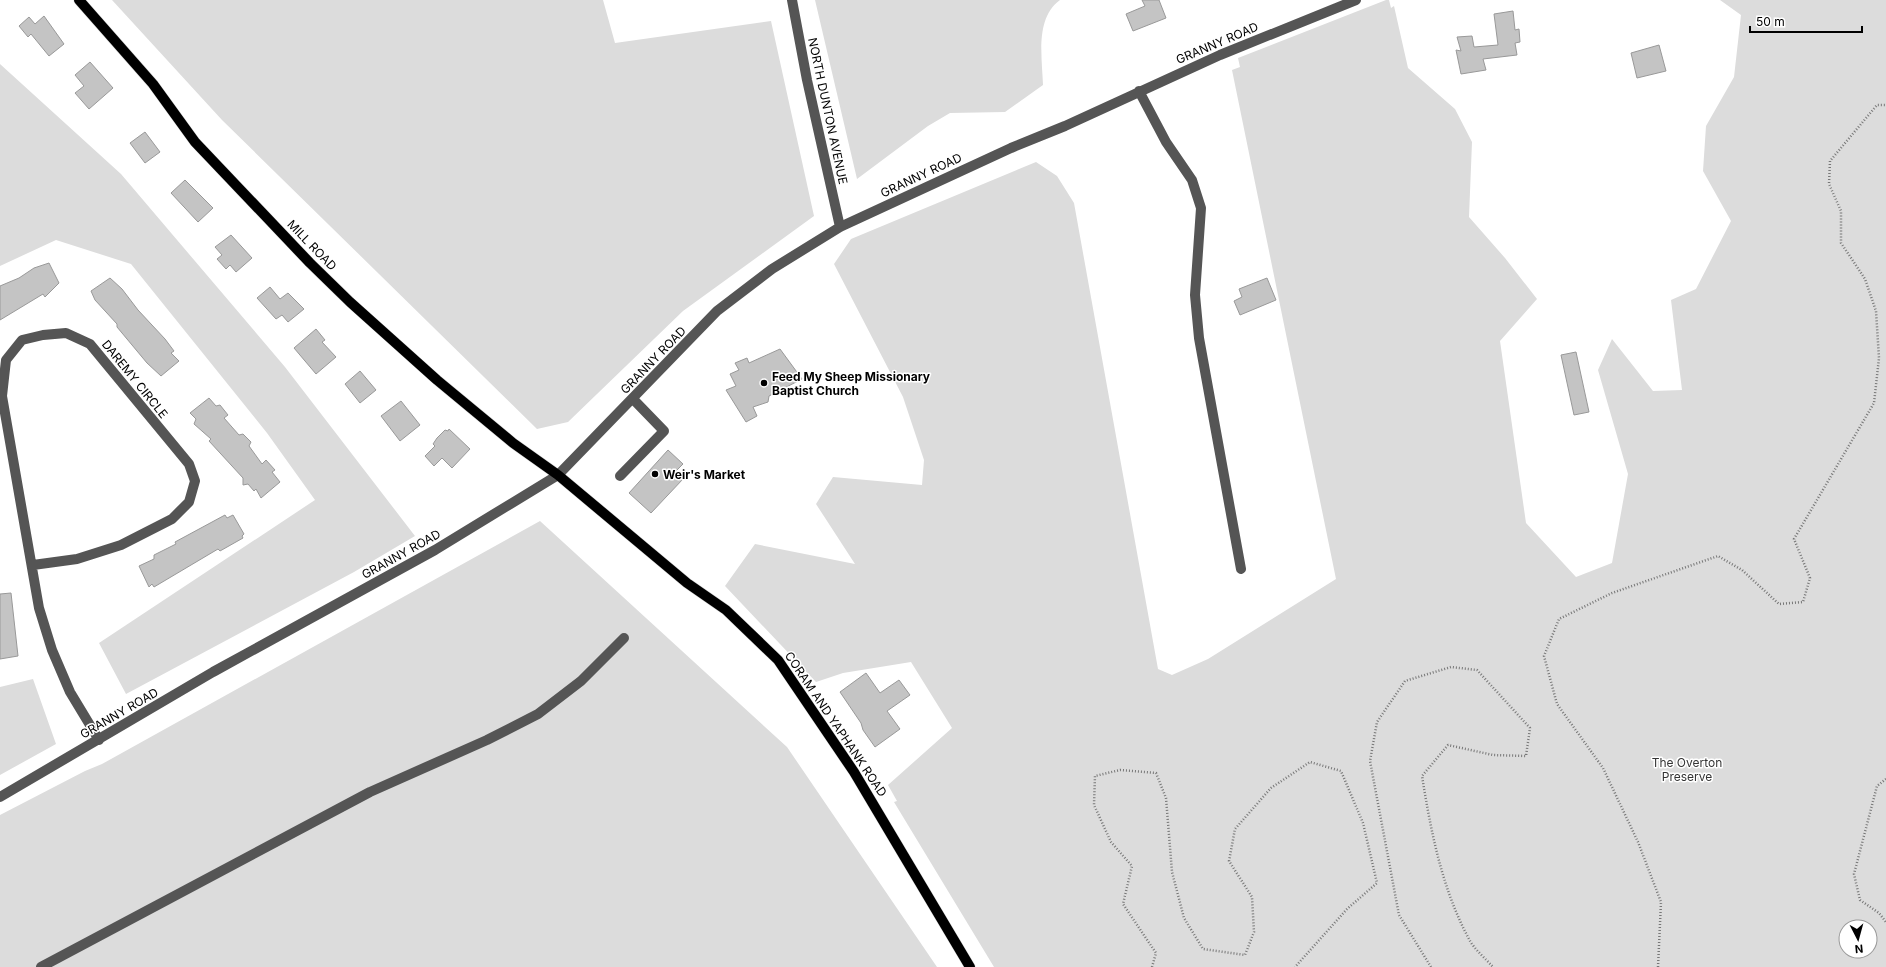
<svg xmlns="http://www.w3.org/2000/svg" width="1886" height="967" viewBox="0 0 1886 967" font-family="Inter,sans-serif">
	<rect width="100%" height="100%" fill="#fff"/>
	<path fill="#dcdcdc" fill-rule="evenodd" d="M112,0h491l12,43 156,-22 43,195 -131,95 -115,111 -31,7 -315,-309z
		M815,0h245c-25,18 -18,57 -17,85l-38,27 -55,1 -22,13 -71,53z
		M1386,0h3l2,8 3,-2 14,62 47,41 17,33 -3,75 36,41 32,41 -37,42 26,182 50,54 36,-14 16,-89 -30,-104 14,-31 41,52 29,-1 -11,-90 25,-11 35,-68 -28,-50 3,-45 28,-49 7,-62 -21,-15h166v967h-892l-100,-165 3,-1 -9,-16 64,-57 -41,-66 -68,11 -27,9 -91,-96 30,-42 100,20 -39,-60 17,-27 89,8 2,-25 -21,-63 -69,-133 17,-25 185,-77 21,14 17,27 84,466 14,6 36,-16 128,-80 -104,-509 8,-3 -2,-9zM1846,927h24v24h-24z
		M0,64l121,110 164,193 130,169 -61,36 -228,122 -27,-51 216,-143 -48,-67 -136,-169 -75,-24 -56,26z
		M540,521l247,226 150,220h-937v-152l85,-44 17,-7z
		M33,679l23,65 -56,31v-88z"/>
	<path fill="#c4c4c4" stroke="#999" d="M1142,0h17l7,18 -33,13 -7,-17 19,-8z
		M1513,11l2,19 4,-1 1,13 -5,1 2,12 -34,4 3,11 -25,4 -5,-24 5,1 -4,-14 15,-1 2,11 24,-2 -4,-31z
		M44,16l20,28 -15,12 -18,-22 -3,3 -9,-11 10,-9 6,7z
		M1659,45l7,26 -29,7 -6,-25z
		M90,62l23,26 -24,21 -14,-16 9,-7 -9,-11z
		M145,132l15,20 -15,11 -15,-20z
		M185,180l28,28 -15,14 -27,-29z
		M231,235l21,23 -16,14 -6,-7 -4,4 -9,-10 5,-4 -7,-8z
		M49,263l10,20 -14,14 -2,-3 -43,26v-34l19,-8 15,-10z
		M110,278l12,11 16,21 27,29 9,12 -3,2 8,8 -18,15 -14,-13 -30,-36v-3l-22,-24 -4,-9z
		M1267,278l9,22 -36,15 -6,-14 8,-4 -3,-8z
		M270,287l10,12 8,-6 16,16 -16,13 -6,-7 -6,4 -19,-21z
		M316,329l9,11 -3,2 14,15 -20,17 -22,-26z
		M780,349l22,30 -33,17 -1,6 -15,5 4,9 -11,6 -20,-32 10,-4 -6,-12 9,-4 -4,-7 12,-5 2,5z
		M1576,352l13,60 -15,3 -13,-60z
		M360,371l16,19 -16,13 -15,-19z
		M209,398l7,8 4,-1 8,10 -4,3 15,17 4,-1 8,8 -2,4 13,18 4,-4 9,10 -3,2 8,10 -19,16 -5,-9 -2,2 -6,-7 -5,1v-7l-34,-37 2,-2 -17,-15 2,-5 -6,-6z
		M401,401l19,24 -20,16 -19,-25z
		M449,429l21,20 -18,19 -10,-10 -8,8 -9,-10 10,-10 -2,-2 4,-6 8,-8 3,1z
		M668,450l15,14 -8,8 8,7 -32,34 -22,-20z
		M225,515l2,3 6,-3 11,19 -2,2 1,2 -23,13 -2,-2 -64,38 -2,-3 -3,3 -10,-21 15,-7v-4l22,-11 -1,-2z
		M11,593l7,63 -18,3v-65z
		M866,673l14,20 19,-13 11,15 -23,16 13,18 -25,18 -12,-17 -2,-7 -21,-31z"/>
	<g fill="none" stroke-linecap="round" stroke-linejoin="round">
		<g stroke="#dbdbdb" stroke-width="11">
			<path id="major" d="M79,0l74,84 42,58 115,121 40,39 87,78 76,63 45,32 129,108 39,27 52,50 76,112 116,195"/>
		</g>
		<path stroke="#777" stroke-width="2.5" stroke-dasharray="1 2" stroke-linecap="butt" d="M1886,779l-9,7 -23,88 6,26 19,13 7,9
			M1152,967l4,-14 -33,-49 9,-38 -21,-24 -17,-37 1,-29 25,-6 36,3 10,25 6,74 12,46 19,31 42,6 9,-23 -2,-35 -23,-36 6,-32 36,-41 39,-26 31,9 22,52 14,60 -30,26 -52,58
			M1431,967l-32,-52 -29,-154 7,-39 28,-41 46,-14 26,3 53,58 -4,28 -33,-1 -45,-10 -26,31c9,56 20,113 47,163 5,10 16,19 24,28
			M1658,967l3,-65 -23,-60 -35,-74 -46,-64 -13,-48 15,-37 53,-26 106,-37 24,14 37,34 24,-2 7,-24 -16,-39 80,-136 5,-45 -3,-47 -11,-32 -24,-36v-32l-12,-27 1,-23 47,-56h9"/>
		<path stroke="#555" stroke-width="10" d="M792,0l15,80 33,147
			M1139,91l27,51 26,38 9,28 -6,87 4,43 42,231
			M620,476l44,-45 -31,-32
			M33,565l44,-6 44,-14 51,-26 17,-17 6,-21 -6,-17 -99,-120 -24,-11 -23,2 -21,5 -16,20 -4,36 37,212 13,42 18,42 29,48
			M0,797l213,-125 222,-122 123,-75 159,-164 55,-42 68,-42 171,-79 54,-22 155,-71 136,-55
			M41,967l329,-175 117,-52 51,-26 43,-33 43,-43"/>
		<use href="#major" stroke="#000" stroke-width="10"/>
	</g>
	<g fill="#000" stroke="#fff" stroke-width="1.5">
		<circle cx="764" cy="383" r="4"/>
		<circle cx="655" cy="474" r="4"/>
	</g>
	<g text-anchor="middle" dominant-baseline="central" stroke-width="3" stroke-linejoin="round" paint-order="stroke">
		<g font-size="12" fill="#000" stroke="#fff">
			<text transform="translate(1217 43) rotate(-23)">GRANNY ROAD</text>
			<text transform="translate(828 111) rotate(78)">NORTH DUNTON AVENUE</text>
			<text transform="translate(921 175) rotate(-25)">GRANNY ROAD</text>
			<text transform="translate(312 245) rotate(46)">MILL ROAD</text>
			<text transform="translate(653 360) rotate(-46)">GRANNY ROAD</text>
			<text transform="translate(135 379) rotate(51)">DAREMY CIRCLE</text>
			<text transform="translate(401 554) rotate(-29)">GRANNY ROAD</text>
			<text transform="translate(119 713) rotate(-30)">GRANNY ROAD</text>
			<text transform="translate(836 724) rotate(56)">CORAM AND YAPHANK ROAD</text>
		</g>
		<g font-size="12" font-weight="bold" fill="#000" stroke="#fff" text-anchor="start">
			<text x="772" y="376">Feed My Sheep Missionary<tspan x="772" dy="14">Baptist Church</tspan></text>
			<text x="663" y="474">Weir's Market</text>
		</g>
		<g font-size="12" fill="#333" stroke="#fff">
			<text x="1687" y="762">The Overton<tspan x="1687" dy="14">Preserve</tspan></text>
		</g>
	</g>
	<g transform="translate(1858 939) rotate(174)"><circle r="19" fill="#ffffff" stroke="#999999"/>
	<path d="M0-3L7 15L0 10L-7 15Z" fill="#000000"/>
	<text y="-6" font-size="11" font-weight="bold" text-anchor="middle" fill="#000000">N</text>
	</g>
	<path d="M1750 26v6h112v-6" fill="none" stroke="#000000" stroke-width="2"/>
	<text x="1756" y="26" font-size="12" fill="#000000" stroke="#ffffff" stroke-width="3" paint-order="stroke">50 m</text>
</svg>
